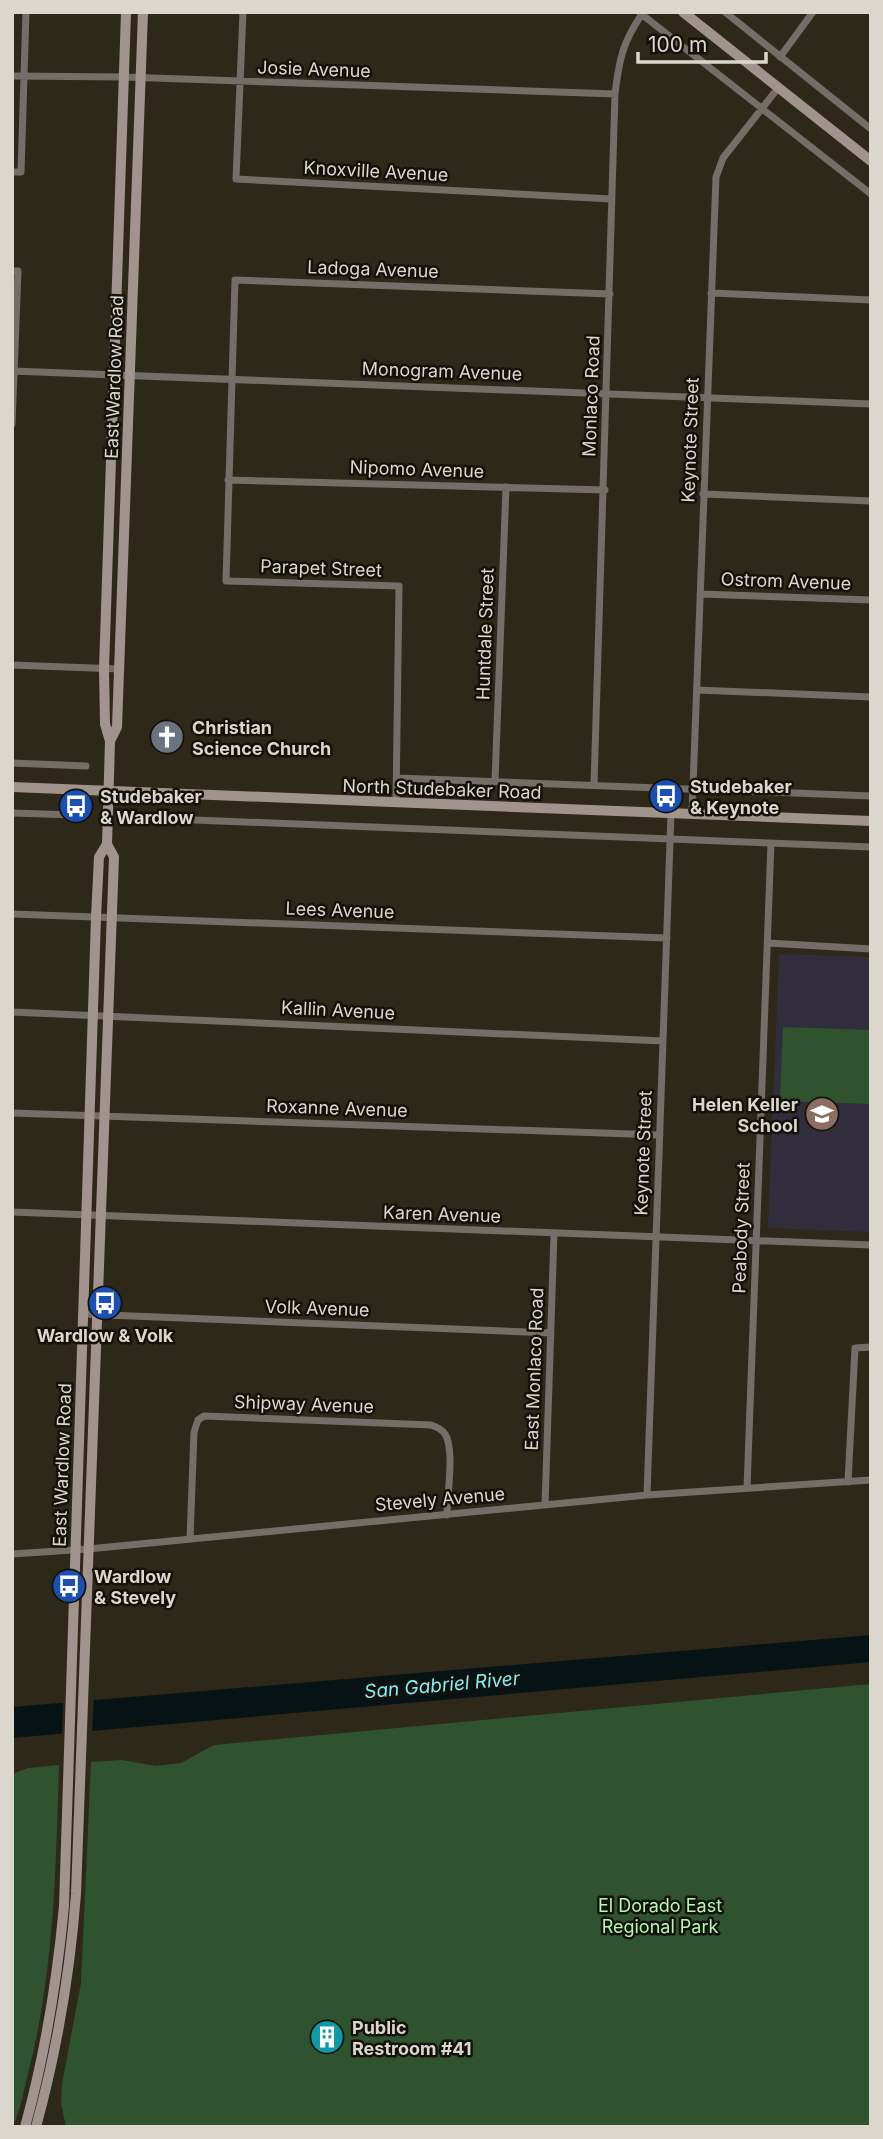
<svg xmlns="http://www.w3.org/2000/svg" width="883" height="2139" viewBox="0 0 883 2139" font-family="Inter,sans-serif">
	<rect width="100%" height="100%" fill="#2e2818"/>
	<path fill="#322d3d" d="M779,954l92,3v275l-103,-4z"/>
	<path fill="#2f532e" d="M783,1027l88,3v74l-91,-3z
		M871,1684v443h-805l-5,-24 1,-19 19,-101 10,-221 31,-2 34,6 25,-3 33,-18z
		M59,1765c-3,102 -5,206 -30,305 -5,19 -8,40 -17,57v-353l16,-6z"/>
	<path fill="#061315" d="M871,1635v27l-859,76v-31z"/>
	<path fill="#2e2818" d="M94,1697l-2,37 -30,3 1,-38z"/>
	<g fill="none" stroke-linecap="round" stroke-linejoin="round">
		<path stroke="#756d68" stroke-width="7" d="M243,12l-7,167 375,20
			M725,12l146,117
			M640,13l231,181
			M780,57l33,-45
			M12,76l112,1 491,17
			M12,172h9l5,-160
			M12,271h6l-6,153
			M711,293l160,7
			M12,371l859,33
			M228,480l377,10
			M703,494l168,7
			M700,594l171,6
			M12,665l107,4
			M697,690l174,7
			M12,763l74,3
			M397,778l474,18
			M495,781l11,-294
			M594,785l21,-691c4,-33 7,-51 27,-80
			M396,803l3,-217 -173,-5 9,-301 375,14
			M12,813l62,2
			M692,813l24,-636 7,-19 55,-70
			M145,818l726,29
			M12,914l655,24
			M768,943l103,6
			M12,1012l651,29
			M12,1113l648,22
			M12,1212l859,33
			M82,1314l469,19
			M848,1482l7,-134 16,-1
			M747,1488l24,-645
			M647,1495l24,-682
			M545,1505l9,-271
			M190,1539l4,-107 4,-12 6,-4 227,9c6,2 11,4 14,9 10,15 2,62 2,81
			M12,1554l76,-5 559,-54 224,-15"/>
		<path stroke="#a1948c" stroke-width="10" d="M683,12l188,149
			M110,741l7,-14 26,-715
			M12,787l859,34
			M25,2127c20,-73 32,-145 39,-221l32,-989 3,-60 8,-13
			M36,2127c21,-77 34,-153 40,-233l38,-1037 -7,-13 3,-103 -5,-17 -1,-55 22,-657"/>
	</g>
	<defs>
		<g id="church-disc" transform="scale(1.75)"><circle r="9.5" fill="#6b7280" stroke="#14110a"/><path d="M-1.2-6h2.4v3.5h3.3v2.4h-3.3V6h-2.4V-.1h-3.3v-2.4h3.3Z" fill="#fff"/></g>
		<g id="bus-disc" transform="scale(1.75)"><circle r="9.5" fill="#1a4fb4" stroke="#14110a"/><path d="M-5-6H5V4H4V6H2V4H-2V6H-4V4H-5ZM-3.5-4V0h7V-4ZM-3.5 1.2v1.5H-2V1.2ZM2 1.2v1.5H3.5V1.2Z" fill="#fff"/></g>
		<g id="school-disc" transform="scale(1.75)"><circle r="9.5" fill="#8d6e63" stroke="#14110a"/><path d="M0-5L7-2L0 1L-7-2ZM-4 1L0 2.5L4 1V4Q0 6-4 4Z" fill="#fff"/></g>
		<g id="building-disc" transform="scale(1.75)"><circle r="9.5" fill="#0f9aa8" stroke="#14110a"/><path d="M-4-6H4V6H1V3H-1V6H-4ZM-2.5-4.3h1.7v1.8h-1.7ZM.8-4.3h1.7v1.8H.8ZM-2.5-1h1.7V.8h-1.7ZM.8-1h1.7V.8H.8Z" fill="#fff"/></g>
	</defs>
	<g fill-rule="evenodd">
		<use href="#church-disc" x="167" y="737"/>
		<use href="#bus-disc" x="666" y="796"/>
		<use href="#bus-disc" x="76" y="806"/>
		<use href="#school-disc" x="822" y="1114"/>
		<use href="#bus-disc" x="105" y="1303"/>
		<use href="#bus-disc" x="69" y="1586"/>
		<use href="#building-disc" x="327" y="2037"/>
	</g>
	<g text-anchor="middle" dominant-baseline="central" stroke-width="5" stroke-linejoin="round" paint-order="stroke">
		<g font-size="18" fill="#dbd7cd" stroke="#14110a">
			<text transform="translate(314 69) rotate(2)">Josie Avenue</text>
			<text transform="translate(376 171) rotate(3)">Knoxville Avenue</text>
			<text transform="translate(373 269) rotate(2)">Ladoga Avenue</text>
			<text transform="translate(442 371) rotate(2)">Monogram Avenue</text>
			<text transform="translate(114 377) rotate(-88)">East Wardlow Road</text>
			<text transform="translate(591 396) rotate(-88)">Monlaco Road</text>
			<text transform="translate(690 440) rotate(-88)">Keynote Street</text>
			<text transform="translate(417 469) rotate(2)">Nipomo Avenue</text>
			<text transform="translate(321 568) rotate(2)">Parapet Street</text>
			<text transform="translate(786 581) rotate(2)">Ostrom Avenue</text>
			<text transform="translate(485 634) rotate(-88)">Huntdale Street</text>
			<text transform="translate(442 789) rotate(2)">North Studebaker Road</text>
			<text transform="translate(340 910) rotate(2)">Lees Avenue</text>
			<text transform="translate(338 1010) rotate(3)">Kallin Avenue</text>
			<text transform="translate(337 1108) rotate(2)">Roxanne Avenue</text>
			<text transform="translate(643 1153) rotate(-88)">Keynote Street</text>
			<text transform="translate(442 1214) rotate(2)">Karen Avenue</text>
			<text transform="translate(741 1228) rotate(-88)">Peabody Street</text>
			<text transform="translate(317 1308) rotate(2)">Volk Avenue</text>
			<text transform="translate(534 1369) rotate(-88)">East Monlaco Road</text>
			<text transform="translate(304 1404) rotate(2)">Shipway Avenue</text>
			<text transform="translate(62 1465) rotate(-88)">East Wardlow Road</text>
			<text transform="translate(440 1499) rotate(-5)">Stevely Avenue</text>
		</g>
		<g font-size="18" font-weight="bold" fill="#dbd7cd" stroke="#14110a" text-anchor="start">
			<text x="192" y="727">Christian<tspan x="192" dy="21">Science Church</tspan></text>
			<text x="690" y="786">Studebaker<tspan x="690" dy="21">&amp; Keynote</tspan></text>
			<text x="100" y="796">Studebaker<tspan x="100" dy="21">&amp; Wardlow</tspan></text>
			<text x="798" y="1104" text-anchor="end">Helen Keller<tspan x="798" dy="21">School</tspan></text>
			<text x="105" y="1335" text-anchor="middle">Wardlow &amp; Volk</text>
			<text x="94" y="1576">Wardlow<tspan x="94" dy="21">&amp; Stevely</tspan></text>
			<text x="352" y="2027">Public<tspan x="352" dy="21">Restroom #41</tspan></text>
		</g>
		<g font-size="18" fill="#affaac" stroke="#14110a">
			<text x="660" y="1905">El Dorado East<tspan x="660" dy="21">Regional Park</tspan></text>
		</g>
		<g font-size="19" font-style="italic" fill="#7feef8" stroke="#14110a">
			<text transform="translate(442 1685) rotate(-5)">San Gabriel River</text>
		</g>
	</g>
	<rect width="883" height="2139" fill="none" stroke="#dbd7cd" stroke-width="28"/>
	<path d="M638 52v10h128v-10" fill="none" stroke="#dbd7cd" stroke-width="3.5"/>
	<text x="648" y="52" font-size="21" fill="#dbd7cd" stroke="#14110a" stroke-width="5" paint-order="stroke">100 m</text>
</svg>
